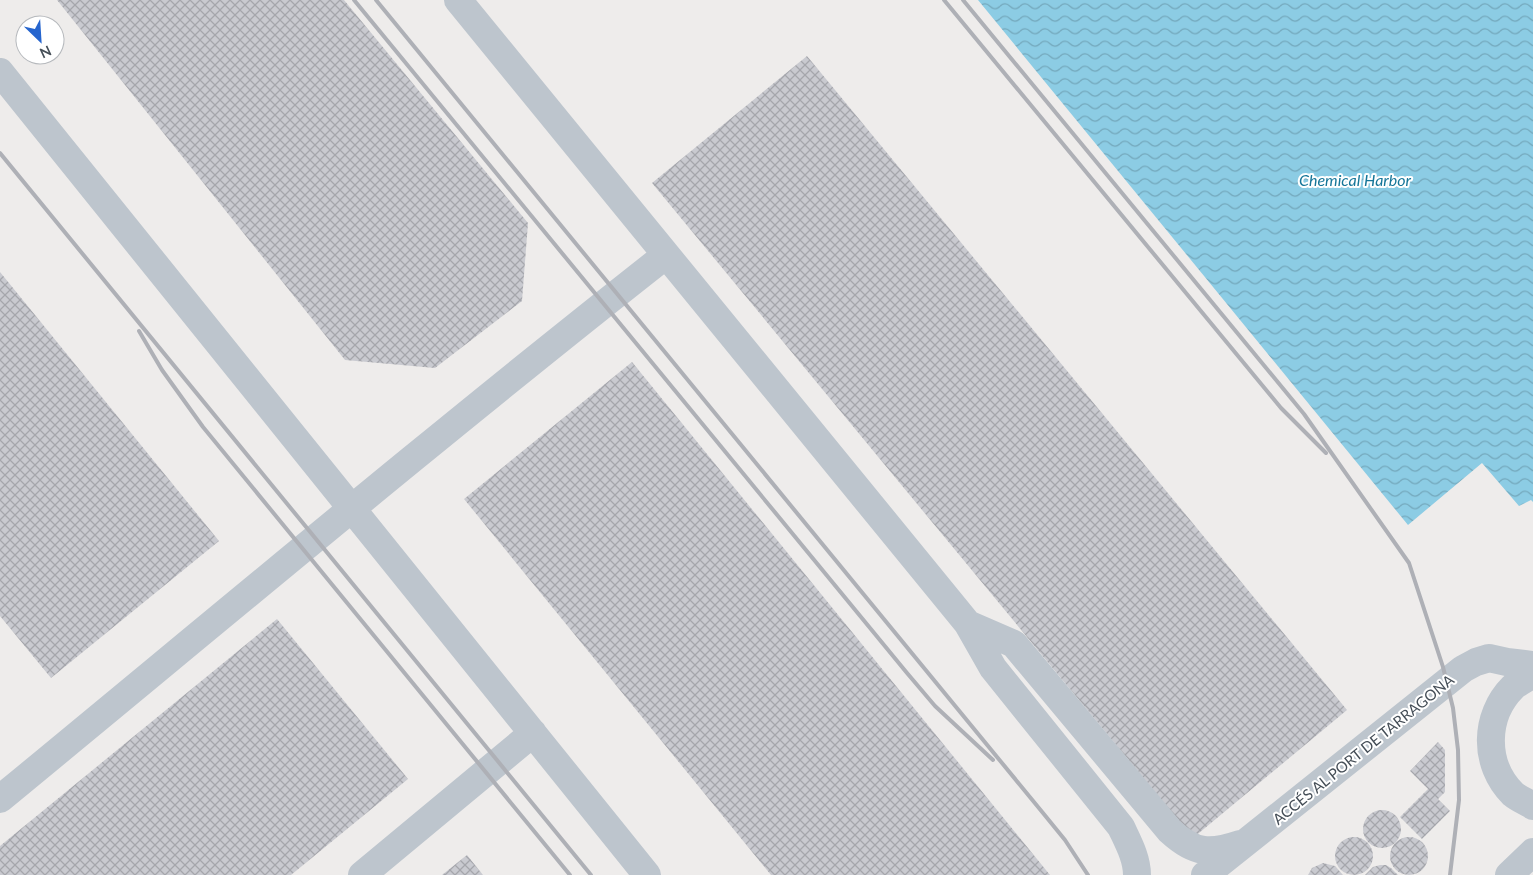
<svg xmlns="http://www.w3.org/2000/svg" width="1533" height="875" viewBox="0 0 1533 875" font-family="Lato,sans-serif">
	<defs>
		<pattern id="water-waves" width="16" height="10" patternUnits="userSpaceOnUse" patternTransform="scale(1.25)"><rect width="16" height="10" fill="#8ccce4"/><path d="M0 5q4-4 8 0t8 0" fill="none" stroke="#74a8bc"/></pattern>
		<pattern id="building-cross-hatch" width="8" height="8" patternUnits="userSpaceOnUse" patternTransform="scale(1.25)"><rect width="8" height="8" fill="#c9cad0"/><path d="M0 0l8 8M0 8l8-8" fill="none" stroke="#a5a6ac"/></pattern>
	</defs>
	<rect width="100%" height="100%" fill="#eeeceb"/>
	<path fill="url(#water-waves)" d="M978,0h555v502l-2,-2 -12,6 -37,-43 -74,62z"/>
	<path fill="url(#building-cross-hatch)" d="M57,0h287l184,223 -6,78 -87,67 -90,-8z
		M807,56l540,654 -154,128 -541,-655z
		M0,272l219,269 -168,137 -51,-62z
		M632,362l418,513h-279l-307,-376z
		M277,619l131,160 -117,96h-291v-29z
		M1438,742l7,8v42l-7,7 12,12 -28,28 -22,-22 28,-28 -18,-18z
		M1363 829a19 19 0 1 1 38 0a19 19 0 1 1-38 0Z
		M1390 856a19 19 0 1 1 38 0a19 19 0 1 1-38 0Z
		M1335 856a19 19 0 1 1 38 0a19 19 0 1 1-38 0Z
		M467,855l16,20h-41z
		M1323,863l12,3 8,9h-35l4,-7z
		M1380,865h6l5,3 7,7h-33l8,-8z"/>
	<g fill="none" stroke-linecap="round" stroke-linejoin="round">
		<path stroke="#bdc5cd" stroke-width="28" d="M458,0l510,624 25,44 128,159c7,15 16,31 16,48
			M0,72l647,803
			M968,624l46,20 156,187c25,23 40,23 70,13
			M1533,674c-6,4 -14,8 -20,13 -29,29 -30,77 0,107 6,5 14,8 20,12
			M0,799c221,-182 441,-367 666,-544
			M362,875l171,-142
			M1205,875l258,-206 13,-7 13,-4 18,4 26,3
			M1509,875l24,-23"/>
		<path stroke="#aeb0b6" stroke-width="4" d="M354,0l553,673 28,33 58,54
			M376,0l667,813 22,27 23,35
			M944,0l337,408 45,45
			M963,0l341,414 105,149 34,104 10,41 5,42 1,50 -9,75
			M0,153l591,722
			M139,331l23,39 41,57 367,448"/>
	</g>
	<g text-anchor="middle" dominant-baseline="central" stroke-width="4" stroke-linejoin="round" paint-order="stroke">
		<g font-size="15" fill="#454e57" stroke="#fff">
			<text transform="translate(1363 749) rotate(-39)">ACCÉS AL PORT DE TARRAGONA</text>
		</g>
		<g font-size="16" font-style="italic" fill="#167699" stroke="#fff">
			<text x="1355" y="179">Chemical Harbor</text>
		</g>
	</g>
	<g transform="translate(40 40) rotate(155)"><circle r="24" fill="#ffffff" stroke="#b5b8bc"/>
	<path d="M0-4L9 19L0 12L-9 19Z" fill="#2665ce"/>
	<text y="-8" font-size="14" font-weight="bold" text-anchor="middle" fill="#454e57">N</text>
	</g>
</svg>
